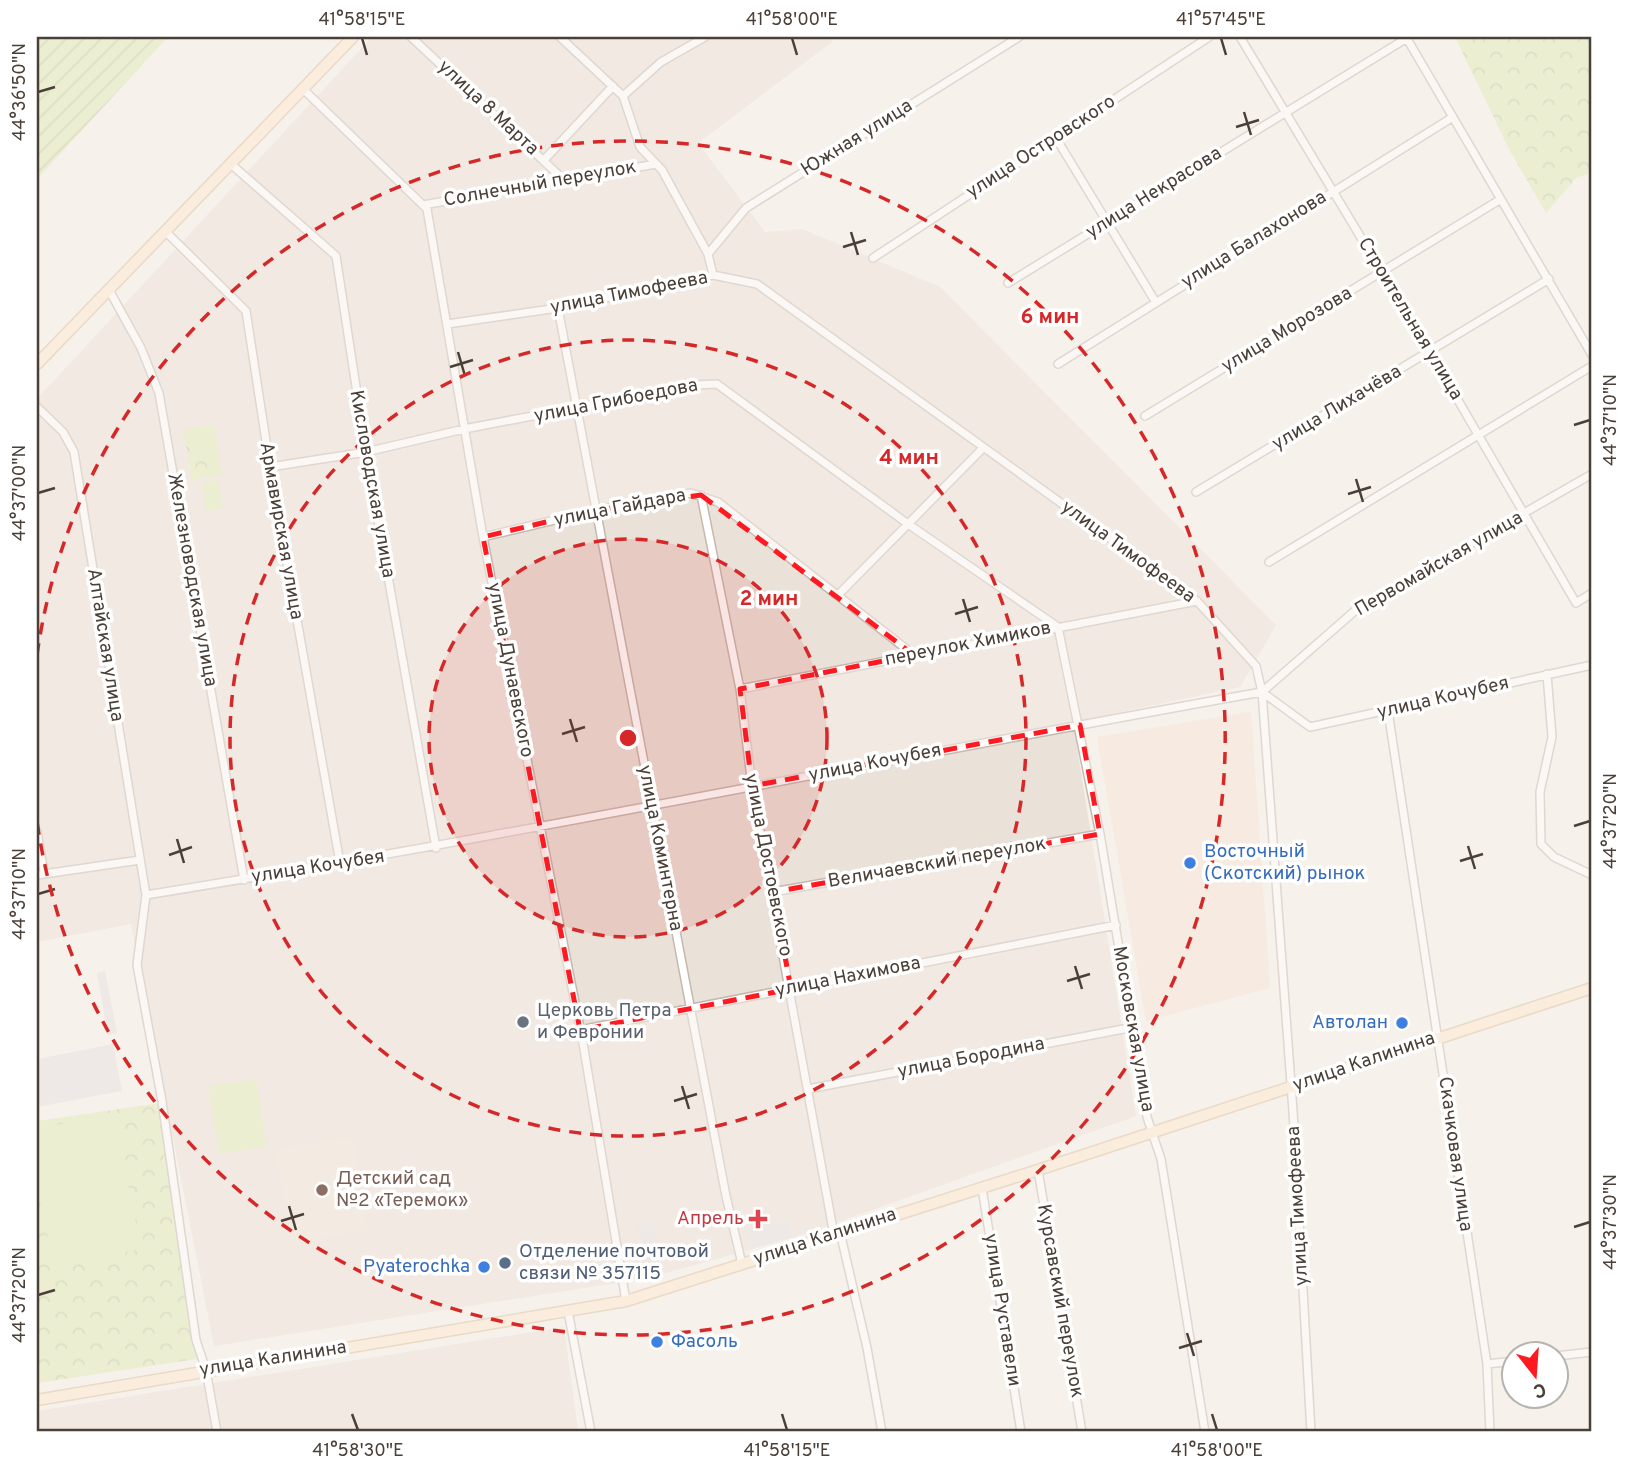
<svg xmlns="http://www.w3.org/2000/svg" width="1629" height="1469" viewBox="0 0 1629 1469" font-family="Overpass,sans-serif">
	<defs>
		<pattern id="forest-crowns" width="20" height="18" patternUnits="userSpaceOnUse" patternTransform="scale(1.75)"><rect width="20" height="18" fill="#ddecb2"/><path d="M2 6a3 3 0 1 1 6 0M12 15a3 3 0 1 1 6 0" fill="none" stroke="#bfcb9a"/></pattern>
		<pattern id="garden-furrows" width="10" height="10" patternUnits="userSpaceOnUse" patternTransform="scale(1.75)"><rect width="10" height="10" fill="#ddecb2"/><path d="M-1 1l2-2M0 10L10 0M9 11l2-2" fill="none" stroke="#bfcb9a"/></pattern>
	</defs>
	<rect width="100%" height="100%" fill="#f6f1eb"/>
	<path fill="#eae1d8" d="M372,37h458l2,5 -134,101 67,89 37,-3 138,58 336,338 -36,62 -167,35 63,394 -337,120 -151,42 -434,68 -83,-422 -94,18v-543z
		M564,1327l14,105h-541v-21z"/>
	<path fill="#f8e3d6" d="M1251,712l19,276 -124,33 -49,-284z"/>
	<path fill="#f0e3d4" d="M353,1137l15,93 -78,13 -14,-94z"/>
	<path fill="url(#forest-crowns)" d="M1455,37h137v136l-16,5 -30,35 -36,-62z
		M193,428l6,32 20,-3 3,18 -30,5 -9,-50z
		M160,1103l37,256 -160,24v-262z"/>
	<path fill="url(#garden-furrows)" d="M37,37h131l-131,142z"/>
	<path fill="#ddecb2" d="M214,424l5,33 -20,4 -6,-33z
		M218,480l5,28 -17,3 -4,-28z
		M256,1079l11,67 -48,8 -11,-68z
		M114,1113l27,136 -87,18 -17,-80v-58z"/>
	<path fill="#e5e1df" d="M105,971l12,62 -9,2 -11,-62z
		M113,1044l9,47 -85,16v-48z
		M787,1221l5,15 -40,13 -4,-20z
		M654,1223l8,36 -17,3 -7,-36z"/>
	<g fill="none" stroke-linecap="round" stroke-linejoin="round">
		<g stroke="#c5b9af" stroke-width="10">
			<path id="street" d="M411,37l153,143
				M560,37l63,59 17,51 22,23 46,84 5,21
				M1240,37l190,315 146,251 16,-10
				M1406,37l186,318
				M302,88l125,121 56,328 100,506 43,258
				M623,96l38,-34 44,-25
				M1056,138l99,163
				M544,160l69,-74
				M232,165l104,91 30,196 70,396
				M423,205l233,-41
				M165,231l81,80 24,156 70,396
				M708,254l38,-46 273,-171
				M873,258l336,-221
				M1008,283l399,-245
				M109,290l32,58 18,45 85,487
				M558,308l168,888 16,68
				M447,324l111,-16 155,-33 44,9 440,317 59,65 6,26 31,419 18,321
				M1058,364l395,-247
				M37,407l26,25 11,20 72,443 -9,70 25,136 34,239 10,30 11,62
				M1145,416l356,-217
				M270,467l96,-15 98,-23 230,-44 23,-1 191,140 150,103 42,207 47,283 14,42 44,273
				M1196,492l353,-213
				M701,495l39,194 12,97 82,449
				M483,537l114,-27 94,-17 27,9 196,153
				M1269,562l323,-196
				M839,594l144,-146
				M1547,674l5,63 -12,55 1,52 13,13 38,18
				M740,689l457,-88
				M1262,692l95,-83 235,-135
				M1388,711l99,653 3,68
				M37,831l7,43
				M37,875l103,-15
				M773,892l327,-58
				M146,895c373,-60 744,-137 1116,-203l48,35 282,-62
				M580,1030l536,-105
				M808,1089l326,-62
				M1038,1170l44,262
				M982,1188l39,244
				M840,1232l27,116 15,84
				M568,1311l23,121
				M1556,1356l36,-4
				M1487,1364l27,-3"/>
		</g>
		<g stroke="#dbbe9a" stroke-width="13">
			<path id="secondary" d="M37,364l316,-327
				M37,1400l589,-99 412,-131 554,-182"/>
		</g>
		<use href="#street" stroke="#fff" stroke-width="7"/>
		<use href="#secondary" stroke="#ffe9cc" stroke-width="10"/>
	</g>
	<path d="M0 0H1629V1469H0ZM701,495l213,160 -174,34 12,97 328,-61 20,109 -327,58 18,97 -211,41 -97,-493 114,-27z" fill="#f6f1eb" fill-opacity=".55" fill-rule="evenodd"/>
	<path fill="none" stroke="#ff1921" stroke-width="5" stroke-dasharray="14 9" stroke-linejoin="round" d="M701,495l213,160 -174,34 12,97 328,-61 20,109 -327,58 18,97 -211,41 -97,-493 114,-27z"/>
	<path fill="none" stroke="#4b4038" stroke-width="2.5" d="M362,38l5,17M792,38l5,17M1221,38l5,17M38,92l17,-5M1244,112l7,23M1236,127l23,-7M851,232l7,23M843,247l23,-7M458,352l7,24M450,367l23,-7M1574,425l16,-5M1356,479l7,23M38,493l17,-5M1348,494l23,-7M963,599l7,23M955,614l23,-7M570,719l7,23M562,734l23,-7M1574,826l16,-5M177,839l7,24M1468,846l7,23M169,855l23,-8M1460,861l23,-7M38,894l17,-5M1075,966l7,23M1067,981l23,-7M682,1086l7,23M674,1101l23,-7M289,1206l7,24M281,1221l23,-7M1574,1227l16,-5M38,1295l17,-5M1187,1333l7,23M1179,1348l23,-7M352,1414l6,16M782,1414l5,16M1212,1414l5,16"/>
	<circle cx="628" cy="738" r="199" fill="#d62828" fill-opacity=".12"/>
	<g fill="none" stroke="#d62828" stroke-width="3.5" stroke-dasharray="12 9">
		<circle cx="628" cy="738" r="199"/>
		<circle cx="628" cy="738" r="398"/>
		<path d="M37 655A597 597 0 1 1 37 821"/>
	</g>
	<g fill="#3f7fe0" stroke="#fff" stroke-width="2.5">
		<circle cx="1190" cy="863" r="7"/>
		<circle cx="1402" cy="1023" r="7"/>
		<circle cx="484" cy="1267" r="7"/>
		<circle cx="657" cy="1342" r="7"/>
	</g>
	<circle fill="#6b7280" stroke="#fff" stroke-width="2.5" cx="523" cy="1022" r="7"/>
	<circle fill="#8d6e63" stroke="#fff" stroke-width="2.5" cx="322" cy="1190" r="7"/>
	<path fill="#e0444e" stroke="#fff" stroke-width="2.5" d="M754.5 1208.5h7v7h7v7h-7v7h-7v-7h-7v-7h7z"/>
	<circle fill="#5c6f8a" stroke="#fff" stroke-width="2.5" cx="505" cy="1263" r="7"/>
	<g text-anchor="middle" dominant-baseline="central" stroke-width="7" stroke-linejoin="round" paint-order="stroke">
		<g font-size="19" fill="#4b4038" stroke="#fff">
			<text transform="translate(488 108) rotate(43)">улица 8 Марта</text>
			<text transform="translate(857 138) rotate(-32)">Южная улица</text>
			<text transform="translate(1041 147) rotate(-33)">улица Островского</text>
			<text transform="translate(540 184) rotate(-10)">Солнечный переулок</text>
			<text transform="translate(1154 193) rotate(-32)">улица Некрасова</text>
			<text transform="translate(1254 240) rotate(-32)">улица Балахонова</text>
			<text transform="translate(629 293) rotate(-11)">улица Тимофеева</text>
			<text transform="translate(1410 319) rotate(59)">Строительная улица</text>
			<text transform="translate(1287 330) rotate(-31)">улица Морозова</text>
			<text transform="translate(616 401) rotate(-11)">улица Грибоедова</text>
			<text transform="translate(1337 408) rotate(-31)">улица Лихачёва</text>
			<text transform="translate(372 484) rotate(80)">Кисловодская улица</text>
			<text transform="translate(620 508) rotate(-11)">улица Гайдара</text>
			<text transform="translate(281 531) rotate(80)">Армавирская улица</text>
			<text transform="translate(1128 552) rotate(36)">улица Тимофеева</text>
			<text transform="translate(1439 564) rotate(-30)">Первомайская улица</text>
			<text transform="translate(192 580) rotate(80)">Железноводская улица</text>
			<text transform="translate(968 644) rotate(-11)">переулок Химиков</text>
			<text transform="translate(105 645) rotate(81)">Алтайская улица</text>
			<text transform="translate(510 670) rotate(79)">улица Дунаевского</text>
			<text transform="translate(1443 698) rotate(-13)">улица Кочубея</text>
			<text transform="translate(875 763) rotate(-11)">улица Кочубея</text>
			<text transform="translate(660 848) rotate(79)">улица Коминтерна</text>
			<text transform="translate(937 863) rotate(-10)">Величаевский переулок</text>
			<text transform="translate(768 865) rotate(79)">улица Достоевского</text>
			<text transform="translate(318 867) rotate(-9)">улица Кочубея</text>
			<text transform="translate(848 977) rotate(-11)">улица Нахимова</text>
			<text transform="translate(1133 1029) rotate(80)">Московская улица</text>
			<text transform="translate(971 1058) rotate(-11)">улица Бородина</text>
			<text transform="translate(1364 1062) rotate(-19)">улица Калинина</text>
			<text transform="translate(1455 1154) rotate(82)">Скачковая улица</text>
			<text transform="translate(1298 1206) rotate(-93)">улица Тимофеева</text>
			<text transform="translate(825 1237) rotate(-18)">улица Калинина</text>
			<text transform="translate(1060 1301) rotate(80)">Курсавский переулок</text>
			<text transform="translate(1002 1310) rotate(81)">улица Руставели</text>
			<text transform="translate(273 1359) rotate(-9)">улица Калинина</text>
		</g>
		<g font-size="19" fill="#366cbe" stroke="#fff" text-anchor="start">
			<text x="1204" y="852">Восточный<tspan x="1204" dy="22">(Скотский) рынок</tspan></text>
			<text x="1388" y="1023" text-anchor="end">Автолан</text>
			<text x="470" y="1267" text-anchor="end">Pyaterochka</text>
			<text x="671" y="1342">Фасоль</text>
		</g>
		<g font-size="19" fill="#5b616d" stroke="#fff" text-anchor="start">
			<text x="537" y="1011">Церковь Петра<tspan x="537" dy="22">и Февронии</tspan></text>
		</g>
		<g font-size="19" fill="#785e54" stroke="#fff" text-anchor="start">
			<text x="336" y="1179">Детский сад<tspan x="336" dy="22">№2 «Теремок»</tspan></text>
		</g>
		<g font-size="19" fill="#be3a42" stroke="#fff" text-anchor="end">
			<text x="744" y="1219">Апрель</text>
		</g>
		<g font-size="19" fill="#4e5e75" stroke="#fff" text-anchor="start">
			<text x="519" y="1252">Отделение почтовой<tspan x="519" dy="22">связи № 357115</tspan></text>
		</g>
	</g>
	<circle cx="628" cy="738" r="10" fill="#d62828" stroke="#fff" stroke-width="3.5"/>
	<g font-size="21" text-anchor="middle" font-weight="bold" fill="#d62828" stroke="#fff" stroke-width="7" stroke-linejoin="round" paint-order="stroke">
		<text x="1050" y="323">6 мин</text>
		<text x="909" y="464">4 мин</text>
		<text x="769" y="605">2 мин</text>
	</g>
	<rect width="1629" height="1469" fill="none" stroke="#ffffff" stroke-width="77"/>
	<g transform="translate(1535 1375) rotate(163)"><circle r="33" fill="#ffffff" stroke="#b7b3af" stroke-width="2"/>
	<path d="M0-5L12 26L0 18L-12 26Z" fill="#ff1921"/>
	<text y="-10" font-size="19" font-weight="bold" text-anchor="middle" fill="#4b4038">С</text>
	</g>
	<rect x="38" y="38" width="1552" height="1392" fill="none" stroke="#4b4038" stroke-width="2.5"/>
	<g font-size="18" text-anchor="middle" fill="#4b4038">
		<text x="362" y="25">41°58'15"E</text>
		<text x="792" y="25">41°58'00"E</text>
		<text x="1221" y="25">41°57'45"E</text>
		<text transform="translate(19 92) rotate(-90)" y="6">44°36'50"N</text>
		<text transform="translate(1610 420) rotate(-90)" y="6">44°37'10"N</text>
		<text transform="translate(19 493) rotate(-90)" y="6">44°37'00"N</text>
		<text transform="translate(1610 821) rotate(-90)" y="6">44°37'20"N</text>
		<text transform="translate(19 894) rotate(-90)" y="6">44°37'10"N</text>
		<text transform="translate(1610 1222) rotate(-90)" y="6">44°37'30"N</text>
		<text transform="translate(19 1295) rotate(-90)" y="6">44°37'20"N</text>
		<text x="358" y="1456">41°58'30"E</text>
		<text x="787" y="1456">41°58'15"E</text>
		<text x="1217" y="1456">41°58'00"E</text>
	</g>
</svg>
